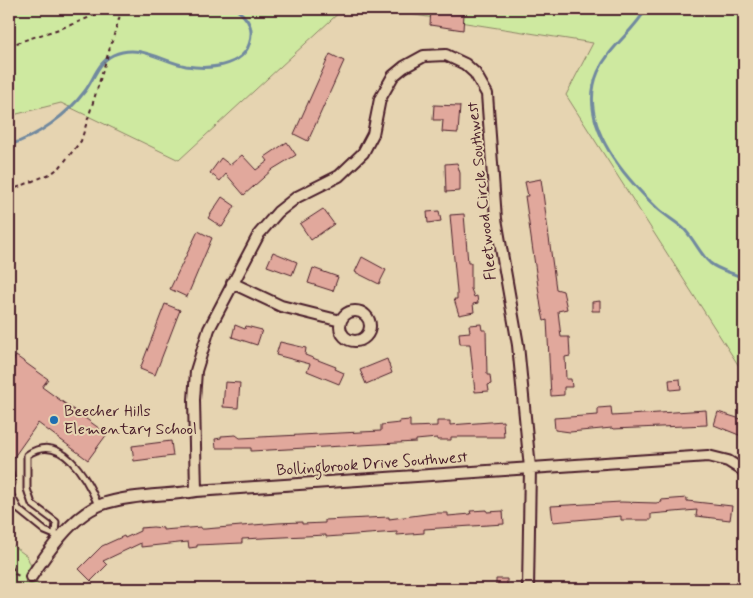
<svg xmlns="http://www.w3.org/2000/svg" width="753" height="598" viewBox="0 0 753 598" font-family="Mynerve,sans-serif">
	<rect width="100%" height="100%" fill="#e6d4b1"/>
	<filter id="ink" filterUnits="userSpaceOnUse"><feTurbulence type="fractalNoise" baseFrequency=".02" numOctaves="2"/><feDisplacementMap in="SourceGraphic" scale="10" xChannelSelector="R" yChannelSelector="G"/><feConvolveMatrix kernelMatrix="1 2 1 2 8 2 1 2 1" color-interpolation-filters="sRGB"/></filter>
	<g filter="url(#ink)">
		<path fill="#cee9a0" stroke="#8c8466" d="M9,9h334l-164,151 -118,-57 -52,13z
			M377,9h367v365l-178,-279 27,-52z
			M9,543l18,13 13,33h-31z"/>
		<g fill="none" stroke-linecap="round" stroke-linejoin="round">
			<path stroke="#71899f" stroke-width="3" d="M646,9c-13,23 -37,38 -48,63 -22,51 26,105 60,137 9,8 19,13 27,21 10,11 15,24 25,33 11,9 24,9 34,16
				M9,145c28,-8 59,-31 76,-54 9,-12 13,-29 28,-36 27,-12 47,6 73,11 26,4 64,0 65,-32 1,-11 -7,-19 -15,-25"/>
		</g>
		<path fill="#e1a89c" stroke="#4a1f2b" d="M431,9h21v4l12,1 -1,16 -33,-5z
			M330,54l14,7 -36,80 -14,-7z
			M434,105l26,1 -2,27 -16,-1 1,-12h-10z
			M287,142l9,13 -23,14 -29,26 -18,-21 -6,7 -10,-8 11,-15 9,7 12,-10 14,15 12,-9 -3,-4z
			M457,163l3,10v18l-14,1 -1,-28z
			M541,179l15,110 7,2 4,18 -9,2 3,26h8l1,19 -5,1 1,22h5l1,8h-8v8l-13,1 -4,-76 -3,1 -3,-14 -16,-111h3l-3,-14z
			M222,197l13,9 -13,21 -14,-9z
			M323,209l11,15 -23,16 -11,-16z
			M439,211l2,10 -13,2 -1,-11z
			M464,214l4,49h3v26l3,8 3,-1 1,7 -5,1 1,8 -15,3 -5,-16h3v-7l-7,-77z
			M198,231l14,7 -25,59 -17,-8z
			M273,252l24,10 -5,13 -25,-9z
			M362,257l24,13 -7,14 -24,-12z
			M313,268l25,9 -5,14 -25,-8z
			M600,301v10h-8v-9z
			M165,304l15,6 -25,65 -15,-6z
			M481,324l1,6h4l1,45h3l1,9 -3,1 1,6 -14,1 -5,-48h-10l-1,-11 11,-1 -1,-7z
			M235,325l10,4 1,-3 16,4 -5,15 -25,-8z
			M280,342l26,6 -1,7 31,12 -1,2 9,4 -5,11 -32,-13 3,-7 -34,-9z
			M16,356l32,23 -6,8 65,47 -19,26 -50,-37 -29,41v-97z
			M387,359l5,14 -26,11 -6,-14z
			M680,379l1,10 -11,1 -1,-10z
			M225,382l15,1 -2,25 -15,-1z
			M611,407l1,9 94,-6 1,15 -94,4 -1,-1 -42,4 -15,-2 -1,-12 44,-3v-7z
			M718,412l26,8v17l-30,-12z
			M410,420v7l27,-1v-5h13v4l53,-4 1,16h-53v3h-14v-2l-21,2v2l-165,9v-3h-35l-1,-9 6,-1v-2l15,-1 4,3 141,-7v-6l19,-2 -1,-2z
			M171,441l2,15 -39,5 -2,-15z
			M687,498v3l45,5 -2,14 -34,-4 1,-6 -46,4v6h-30v-4l-68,6 -2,-16 70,-4 35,1 6,-1 -1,-2z
			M487,510v2l16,-1 1,13 -80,5v4l-27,2v-3l-71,5v-2l-84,4v4l-45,2v2l-8,1 -1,-6 -47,5v-4l-38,18 4,4 -16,16 -12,-12 23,-23 22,-10 1,2 15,-7v-3l13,-1 10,1v2l38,-3v2h4l73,-6 24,-1v2l23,-1v-3l64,-3v2l45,-6h14v3l23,-2 -1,-3z
			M496,579h11v10h-11z"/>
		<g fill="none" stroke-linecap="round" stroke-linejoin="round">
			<g stroke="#4a1f2b" stroke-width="9">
				<path id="service" d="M9,469l3,14 -3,7
					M9,492l10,18 26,21 12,5
					M55,533l1,-11 -24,-18 -5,-15v-34c34,-24 60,23 71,50"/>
			</g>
			<g stroke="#4a1f2b" stroke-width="14">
				<path id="minor" d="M232,283l49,23 60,15
					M340 326a15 15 0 1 1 30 0a15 15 0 1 1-30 0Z
					M196,491l-2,-91 2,-29 13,-42 50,-95 19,-22 19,-15 42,-21 24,-23 10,-19 7,-35 13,-23 11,-9 20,-11 22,-1 19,9 10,9 12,21 9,125 22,126 12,123 -2,121
					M31,577c16,-24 41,-61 69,-72 30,-11 65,-9 96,-14l512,-35 20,5 16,10"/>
			</g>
			<path stroke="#4a1f2b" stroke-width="2" stroke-dasharray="4 4" stroke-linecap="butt" d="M9,46c32,-13 66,-19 96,-37
				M9,191l43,-18 8,-6 21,-26 41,-132
				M9,559l6,15 6,3"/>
			<use href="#service" stroke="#e6d4b1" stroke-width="5"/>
			<use href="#minor" stroke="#e6d4b1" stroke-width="10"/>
		</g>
	</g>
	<circle fill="#1f6fb2" stroke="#e6d4b1" stroke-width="2" cx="54" cy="420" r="5"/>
	<g text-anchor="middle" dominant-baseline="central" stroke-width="4" stroke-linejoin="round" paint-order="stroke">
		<g font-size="16" fill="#4a1f2b" stroke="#e6d4b1">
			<text transform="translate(482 191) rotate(-96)">Fleetwood Circle Southwest</text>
			<text transform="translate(372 464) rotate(-4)">Bollingbrook Drive Southwest</text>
		</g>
		<g font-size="16" fill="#4a1f2b" stroke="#e6d4b1" text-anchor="start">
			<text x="64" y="411">Beecher Hills<tspan x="64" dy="18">Elementary School</tspan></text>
		</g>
	</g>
	<rect width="753" height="598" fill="none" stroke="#e6d4b1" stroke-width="30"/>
	<rect x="15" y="15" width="723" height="568" fill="none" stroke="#4a1f2b" stroke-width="2" filter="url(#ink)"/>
</svg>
